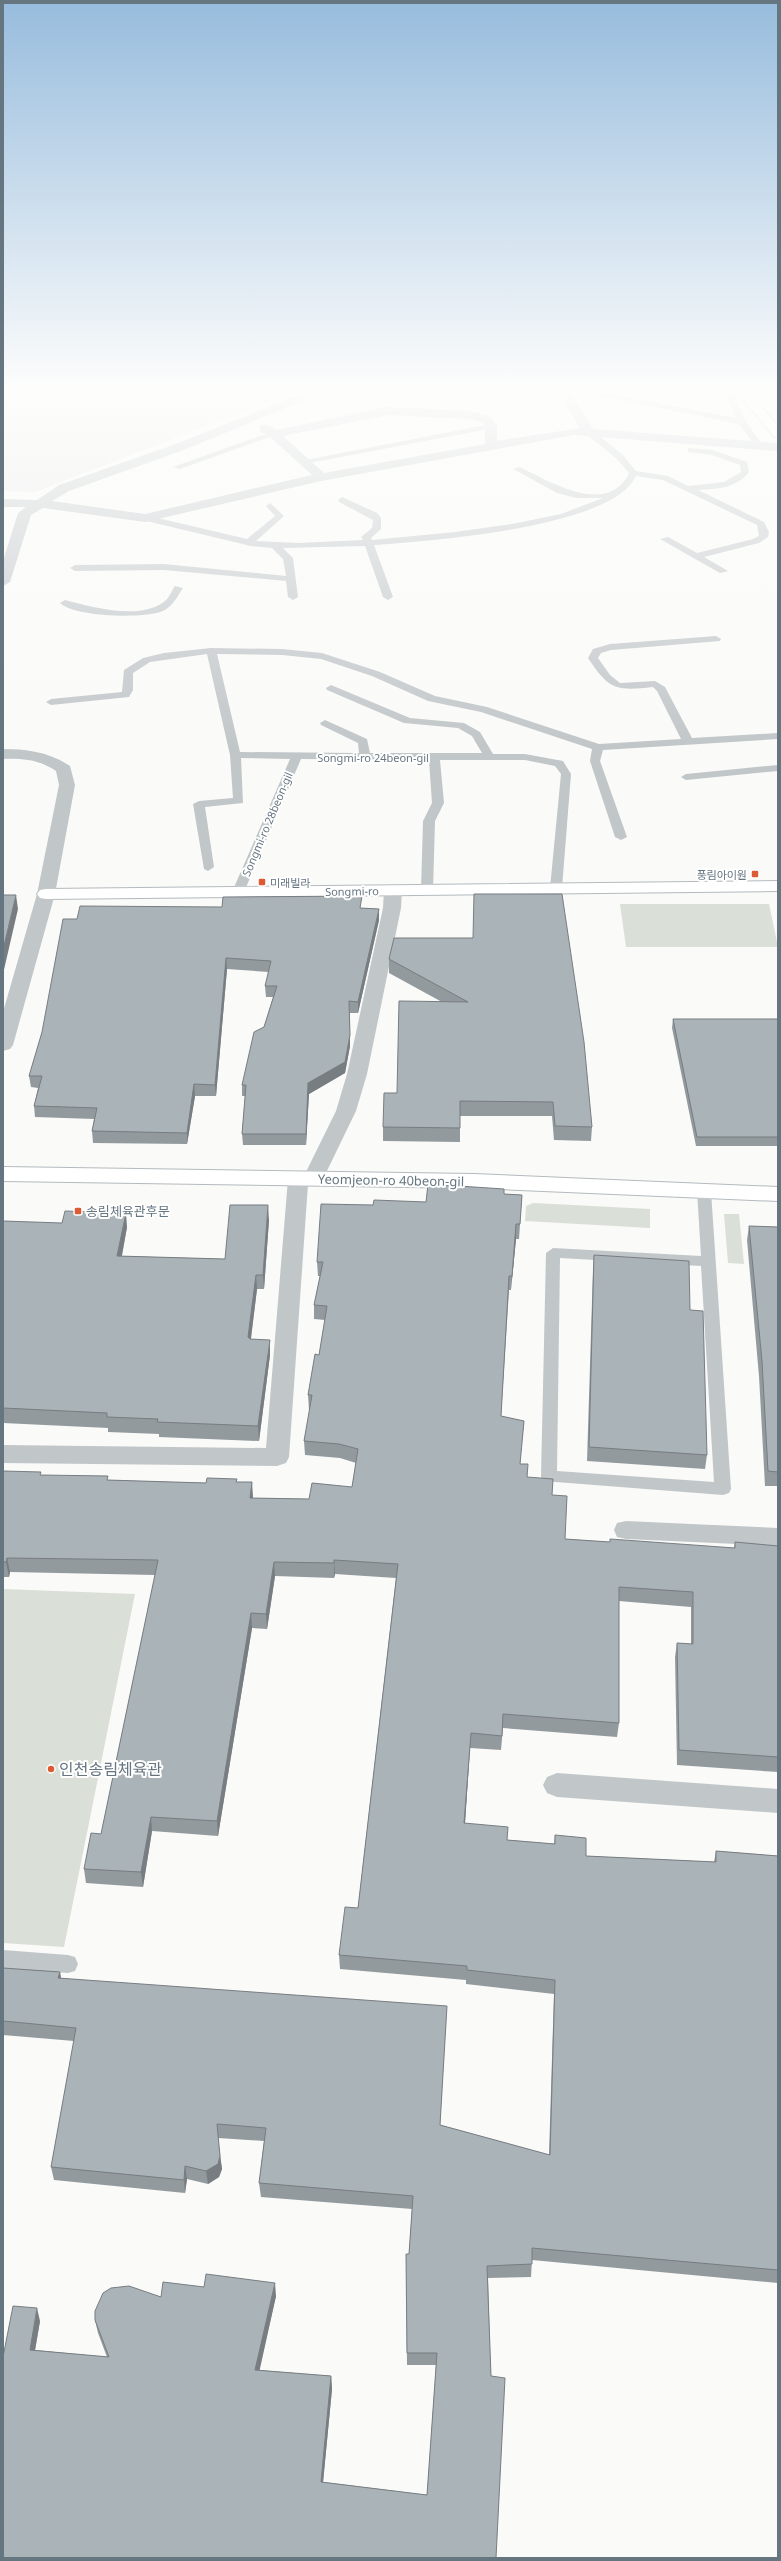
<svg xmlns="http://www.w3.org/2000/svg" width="781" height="2561" viewBox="0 0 781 2561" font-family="'Noto Sans','Noto Sans KR',sans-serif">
	<rect width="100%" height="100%" fill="#fafaf8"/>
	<path fill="#e8e9e9" d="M3,389h298l-266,103 -32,-1z"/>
	<path fill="#dadfd7" d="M620,904h149l9,43h-152z
		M533,1203l117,6v19l-125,-7 1,-15z
		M724,1214h15l5,50 -16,-1z
		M3,1589l132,5 -71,353 -61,-4z"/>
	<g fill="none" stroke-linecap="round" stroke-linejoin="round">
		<g stroke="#b4babe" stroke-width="2">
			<path id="secondary" d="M735,389h12l31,37v12l-4,-1z
				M768,389h10v10l-4,-2z
				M778,881v10l-732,8 -6,-1 -3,-4 3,-4 6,-1z
				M3,1167l471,7 304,13v14l-304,-13 -471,-7z"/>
		</g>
		<path fill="#c1c6c9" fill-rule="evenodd" d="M564,389h18l154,29 -11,-27 7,-2 14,33 17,23 -7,2 -17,-23z
			M491,424h3v4l-190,36 -4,-3z
			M585,429h6l32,26 13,16 32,5 20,10 36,-4 17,-10 -1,-7 -28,-10 -24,-3v-4l25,2 34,12 2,10c-12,16 -32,17 -51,18l66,32 5,10 -1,5 -9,6 -55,14 24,14 -8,2 -60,-34 8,-2 29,16 56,-14 6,-3 -2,-11 -94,-45 -27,-4c-23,52 -208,65 -262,69l19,52 -5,3 -5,-3 -18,-51 -82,2 10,10 5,39 -5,3 -5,-3 -2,-16 -122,-11 -89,1 -5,-3 5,-3 89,-1 122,12 -3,-17 -11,-11 -21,-2 -109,-26v-4l3,-1 102,24 28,-23 -9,-10 4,-3 14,13 -28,25 42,2 65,-3 -2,-3 11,-9 1,-8 -34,-18 -1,-2 4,-3 35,16 4,5v11l-10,9 1,2 83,-8 57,-8 49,-10 42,-16h-27l-19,-5 -44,-24 7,-2c30,15 88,50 109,6l-12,-14 -32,-26z
			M271,432l7,2 -98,35 -7,-2z
			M175,586l8,2c-6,9 -10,18 -20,23 -18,8 -90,6 -103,-8l5,-3c27,7 79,22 102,-1 3,-3 5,-9 8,-13z
			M716,636l5,3 -1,2 -109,9 -10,3 -3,5 12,17 10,8 35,-2 10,6 27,51 86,-5v6l-175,11 -3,11 27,76 -6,3 -6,-3 -25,-76 2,-12 -111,-37 -53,-11 -56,-25 -51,-17 -39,-4 -65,-1 23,98 119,1 -1,-10 -37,-18 -1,-2 5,-3 42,19 3,14h112l-10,-17 -14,-8 -54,-5 -77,-33 -1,-2 5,-3 79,33 54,5 16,9 13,22h32l38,7 8,13 -9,114 -6,4 -6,-4 11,-114 -6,-8 -30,-6h-85l4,43 -9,18 -2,69 -6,4 -6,-4 2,-69 9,-18 -3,-43 -128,-1 -57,133 -6,4 -6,-4 58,-133 -49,-1 2,45 -38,4 9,60 -6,4 -4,-2 -11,-65 6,-3 34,-3 -3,-43 -23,-101 -57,8 -17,11v17l-4,7 -78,8 -5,-3 5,-3 71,-7 2,-22 19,-12 21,-5 47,-5 71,1 40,4 58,19 55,24 52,11 112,37 82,-5 -24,-48 -4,-4c-37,4 -44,3 -65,-29l5,-9 17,-5z
			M778,765v6l-92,9 -5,-3 5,-3z
			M704,1186l7,5 20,298 -2,4 -6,2 -180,-14 -2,-4 5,-224 7,-5 148,8 -4,-65zM560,1258l141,8 13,216 -157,-11z
			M3,1950l65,5 7,2 3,7 -3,7 -7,2 -65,-5z"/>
		<path fill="#c1c6c9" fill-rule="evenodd" d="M315,389h17l-151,62 -112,40 -17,10 93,13 167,-39 -42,-38 -10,-6v-6h8l8,5 112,-23 82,4 20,5 7,10v15l83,-13 -23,-39h12l24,40 185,14v8l-204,-16 -253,46 -176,41 -102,-14 -12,7 -21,67 -7,4v-25l15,-48 8,-6h-23v-8l34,1 22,-15 114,-40zM388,415l82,4 12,3 3,4v18l-161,29 -41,-37z
			M3,749c24,0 46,3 67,17l5,19 -20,109 -42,151 -3,4 -7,2v-39l34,-118 22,-109 -3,-14c-16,-11 -33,-13 -53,-12z
			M393,885l6,1 3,4 -1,18 -34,166 -11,37 -33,68 -3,5h-12l-19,273 -3,6 -9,3 -274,-3v-18l263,3 22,-269 3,-5 7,-2 7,2 31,-63 11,-37 36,-166 1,-18 3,-4z
			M626,1521l152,7v18l-152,-7 -9,-2 -3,-7 3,-7z
			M557,1773l221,16v24l-221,-16 -10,-4 -4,-8 4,-8z"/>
		<use href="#secondary" fill="#fff" fill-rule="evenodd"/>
	</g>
	<path fill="#929a9e" d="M362,908l17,1v11l-21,93h-8v33l-5,27 -36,21 -3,51h-63l-1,-11 3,-38h-3v-11l22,-58 9,-30h-7l-1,-11 4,-14 -42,-3 -11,127h-21l-8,48 -94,-1 -1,-12 2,-12 -59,-2 -1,-11 4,-18 -7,-1 -2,-11 48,-157z
		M473,938l119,189 -1,14 -37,-1 -2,-24h-92v26l-77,-1v-14l14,-34 45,-91 -53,-29v-14z
		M673,1019h105v127h-82l-24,-118z
		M504,1194l18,1 -3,44h-3l-5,51h-2l-8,126 23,5 -4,43 7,13 25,18 13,44 44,3 125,6 1,-6 43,4v226l-101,-7 -2,-108 2,-14 14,1v-37l-72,-6v122l-2,14 -114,-9 -2,22 -31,-2 -5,75 42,17 47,4 1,-9 31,21 128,6 2,-11 62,5v427l-246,-23 -1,17 -43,1 8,280 -493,-201 37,-36 -5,29 72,7 -9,-24 -3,-13 66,-23 115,-1 -17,74 72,6 1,13 -9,93 104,13 9,-130h-29l-1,-111h3l3,-45 -151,-12 -2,-14 5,-42 -46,-3 4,31 -3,8 -11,7 -21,-5 -2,14 -131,-13 -3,-13 23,-126 -71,-6v-67l57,4 1,6 385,42 -6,105 109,30 5,-161 -88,-10v-4l-126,-11 -1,-14 19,-47 38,-330 -61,-4 -1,4 -59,-2 -8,53 -15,-1 -34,208 -66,-5 -9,56 -57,-4 -2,-14 17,-35 54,-259 -145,-3 -1,5h-6v-106l38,4 67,5 98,3 46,-1v16l57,1 43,-12 4,-24 -16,-5 -35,-3 -1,-14 6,-31h-1l-1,-15 11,-40 6,-35 -11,-1v-14l6,-29h-2l-1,-14 56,-57 53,-3z
		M269,1220l-5,69h-7l-6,50 19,16 -11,86 -100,-4v-3l-51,-2v-4l-105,-5v-202l124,6 -5,29 103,3z
		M749,1226l29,1v259h-13l-6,-110 -12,-136z
		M594,1255l113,200 -2,14 -118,-8 6,-192z"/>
	<path fill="#777d81" d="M16,895l2,14 -15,65v-24z
		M379,909v11l-21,93v-11z
		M226,958l1,11 -11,127 -1,-11z
		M350,1035v11l-5,27 -36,21 -3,51v-11l2,-51z
		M194,1084l1,12 -8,48v-11z
		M268,1205l1,15 -5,69 -1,-14z
		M126,1213l1,14 -8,43 -2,-14z
		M516,1224v15l-5,51 1,-14z
		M256,1275l1,14 -8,63 -1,-15z
		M270,1340v15l-11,86 -1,-15z
		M252,1482l1,15 -2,16 -1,-15z
		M7,1558l3,14 -1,5 -3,-15z
		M334,1560l1,14 -1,4z
		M274,1562l1,14 -8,53 -1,-15z
		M251,1613l1,15 -34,208 -1,-15z
		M471,1733l-7,105v-15z
		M151,1817l1,14 -9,56 -2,-15z
		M60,1972l2,14 -4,-8z
		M220,2156l2,13 -3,8 -11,7 -2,-13z
		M185,2166l2,13 -2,14 -1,-13z
		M275,2283l1,13 -19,86 -2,-12z
		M37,2308l3,13 -7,41 -3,-12z
		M331,2376l1,13 -10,104 -1,-11z"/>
	<path fill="#aab3b8" stroke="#777d81" d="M474,894h88l22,148 8,85 -37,-1 -2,-24 -93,-1v27l-77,-1 1,-34h13l2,-92 69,1 -79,-43 5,-21h79z
		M3,895h13l-13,55z
		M362,896l-2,12 19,1 -21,93 -9,-1 1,34 -5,27 -37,21 -2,51h-64l4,-49h-4l12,-53 10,-5 13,-41h-12l6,-25 -45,-3 -11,127 -21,-1 -7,49 -95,-2 5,-23 -63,-2 8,-30h-13l13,-44 21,-113h14l3,-13 142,1 1,-10z
		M673,1019h105v118h-81z
		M428,1184l76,5v5l18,1 -2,29h-4l-4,52h-3l-8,140 23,5 -4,43h8l-1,13 26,2 -1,16 15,1 -2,43 45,3v-3l125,9v-6l43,4v211l-99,-7 -2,-107 16,1v-52l-74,-5v136l-116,-9 -1,22 -31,-3 -7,90 44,4 -1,13 48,4v-9l31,3v18l130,6v-11l62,5v414l-246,-22v16l-45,2 4,110 14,2 -9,180h-493v-201l10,-51 24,2 -7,42 79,7 -14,-37v-9l8,-18 8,-5 18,-2 32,11 2,-15 41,5 2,-13 69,9 -20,87 76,6 -10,106 106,13 10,-142h-30l-1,-99h3l4,-58 -154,-13 7,-55 -49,-4 3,32 -2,8 -12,7 -21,-5 -1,14 -133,-13 25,-139 -73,-7v-53l57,4 -2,6 389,28 -7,119 110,30 5,-175 -88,-10v-4l-128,-11 6,-48 13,1 40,-344 -64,-4v3l-60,-1 -8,52 -15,-1 -34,208 -66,-4 -10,55 -57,-3 7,-36 10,1 57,-274 -151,-2 -1,4h-3v-91l38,1 -1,3 68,1 -1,4 99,3 1,-5 30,1 -1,3h16l-2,16 59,1 3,-16 40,4 6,-38 -19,-5 -35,-3 8,-46h-4l7,-41 4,1 8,-49 -13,-1 9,-43h-6l4,-58 52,1 1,-5 52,2z
		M230,1205h38l-5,70h-7l-8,62 2,2 20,1 -12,86 -101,-4 1,-3 -51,-2v-4l-104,-5v-187l59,2 3,-12 61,2 -9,43 108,3z
		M749,1226l29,1v245l-10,-1 -6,-110z
		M594,1255l95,6 1,49 13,1 4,144 -118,-8z"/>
	<linearGradient id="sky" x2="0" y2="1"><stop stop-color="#97bcdd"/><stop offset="0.52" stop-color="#fdfdfc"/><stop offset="1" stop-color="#fdfdfc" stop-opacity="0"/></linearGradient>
	<rect width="781" height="748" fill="url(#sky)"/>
	<g fill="#dc5b35" stroke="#fff" stroke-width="1.5">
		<rect x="751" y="870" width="8" height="8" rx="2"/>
		<rect x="258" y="878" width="8" height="8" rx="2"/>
		<rect x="74" y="1207" width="8" height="8" rx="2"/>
		<circle cx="51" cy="1769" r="4"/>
	</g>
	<g text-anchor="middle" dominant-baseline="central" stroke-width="4" stroke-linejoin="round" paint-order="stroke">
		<g font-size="11" fill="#667681" stroke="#fff">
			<text x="373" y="757">Songmi-ro 24beon-gil</text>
			<text transform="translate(267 824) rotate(-67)">Songmi-ro 28beon-gil</text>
			<text transform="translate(352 891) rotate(-1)">Songmi-ro</text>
		</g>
		<g font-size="11" fill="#667681" stroke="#fff" text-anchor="end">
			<text x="747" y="874">풍림아이원</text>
			<text x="270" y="882" text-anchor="start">미래빌라</text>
		</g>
		<g font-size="13" fill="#667681" stroke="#fff">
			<text transform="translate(391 1180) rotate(1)">Yeomjeon-ro 40beon-gil</text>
		</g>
		<g font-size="13" fill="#667681" stroke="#fff" text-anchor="start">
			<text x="86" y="1211">송림체육관후문</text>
		</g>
		<g font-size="16" fill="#667681" stroke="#fff" text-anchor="start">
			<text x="59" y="1769">인천송림체육관</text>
		</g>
	</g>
	<rect width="781" height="2561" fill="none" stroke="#667681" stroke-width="8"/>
</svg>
